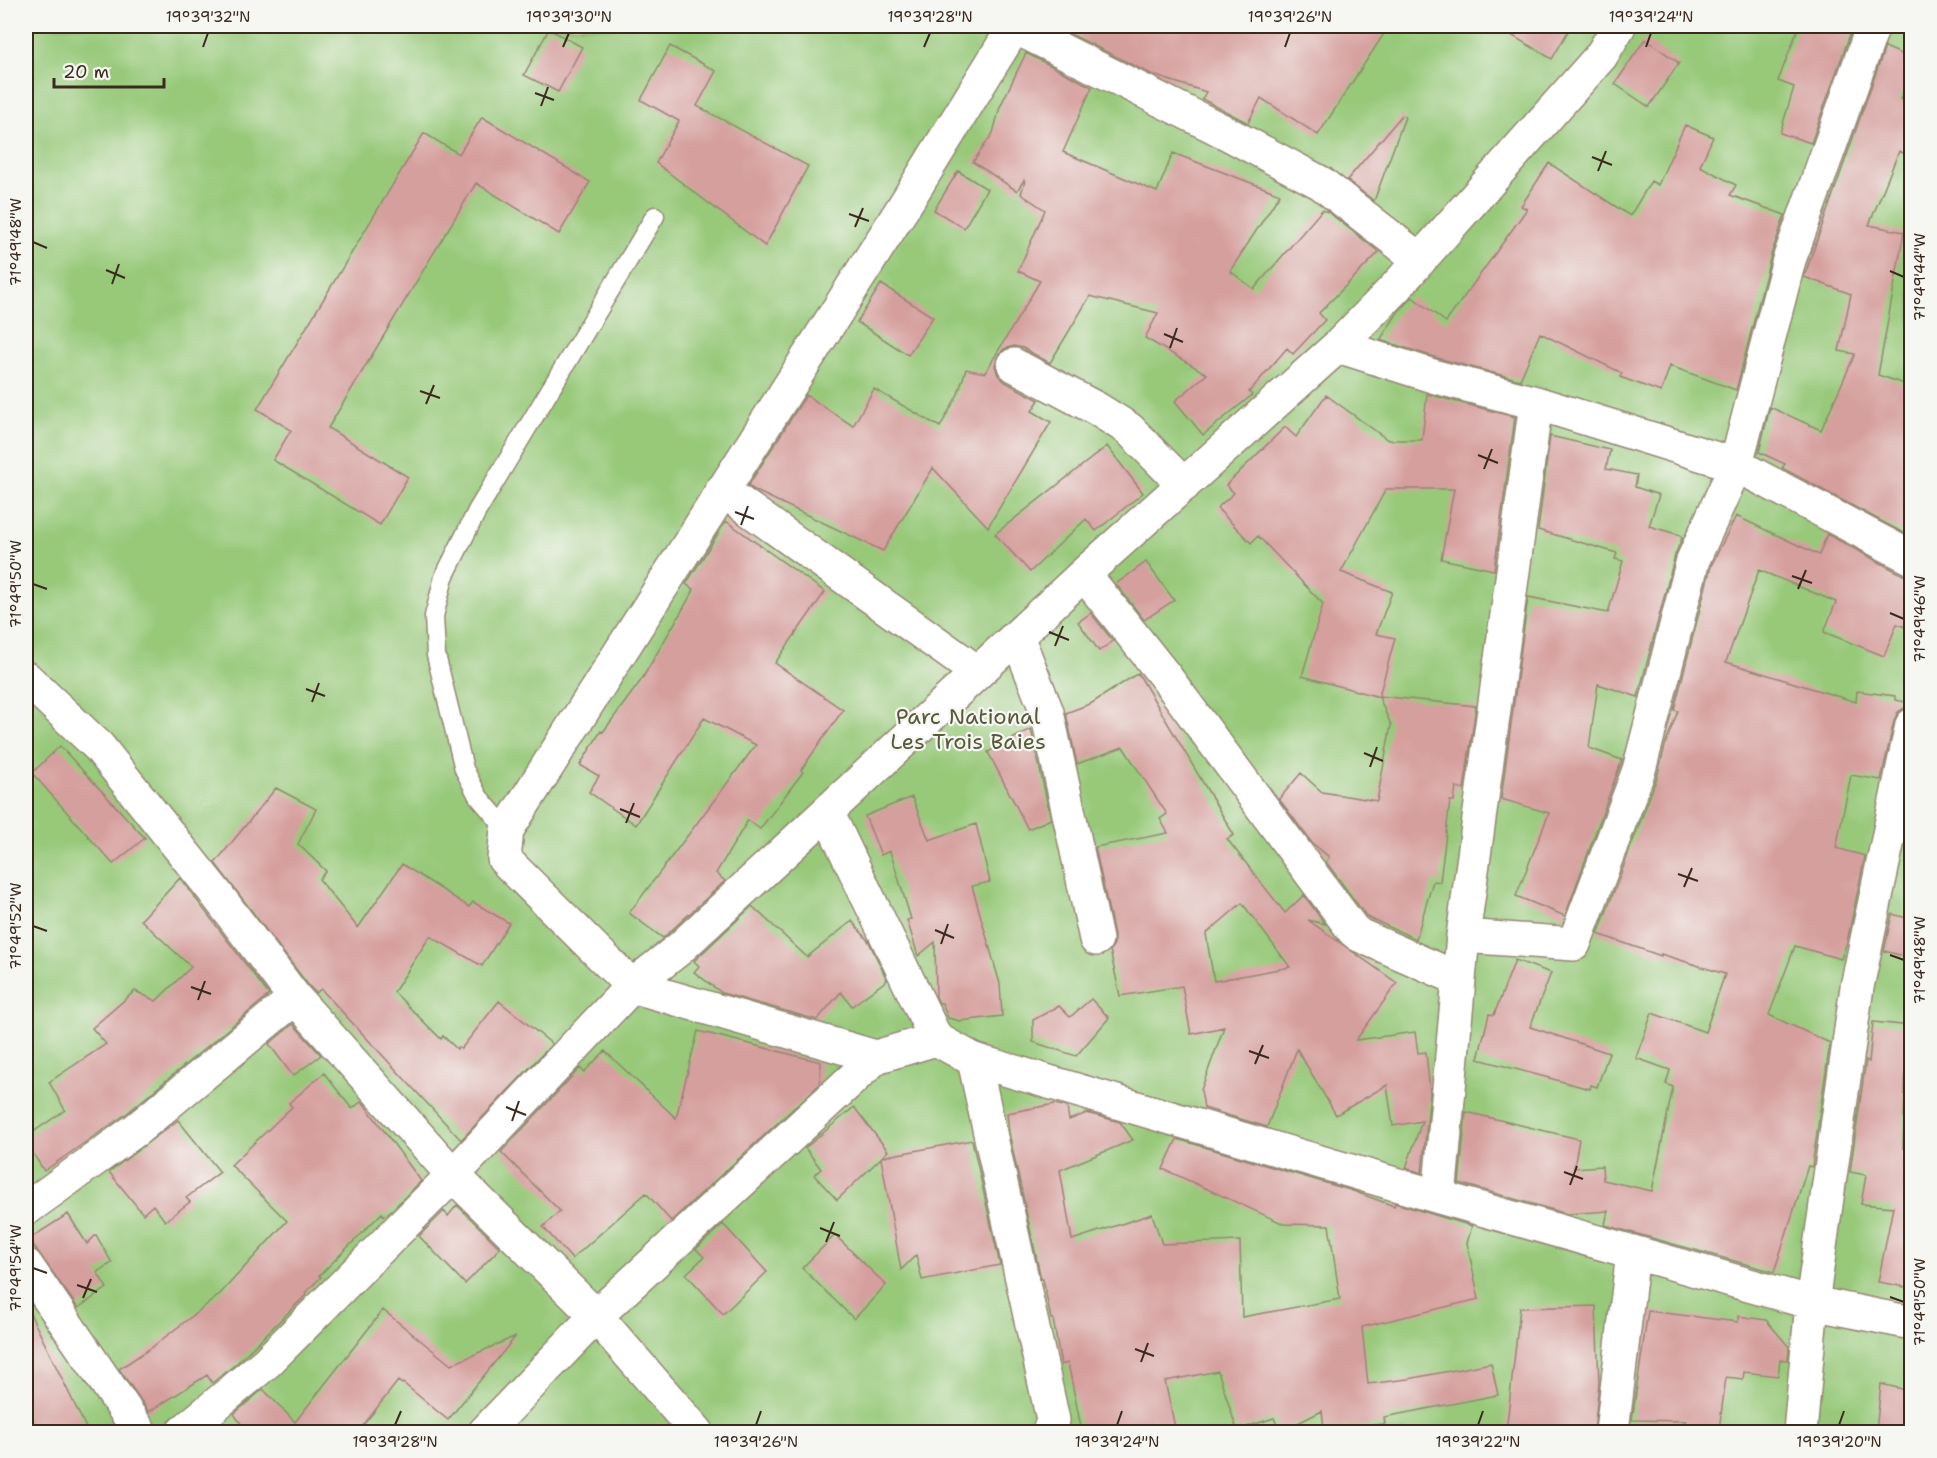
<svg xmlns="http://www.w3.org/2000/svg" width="1937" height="1458" viewBox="0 0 1937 1458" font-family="'Shantell Sans',sans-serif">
	<rect width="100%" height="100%" fill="#f6f6f2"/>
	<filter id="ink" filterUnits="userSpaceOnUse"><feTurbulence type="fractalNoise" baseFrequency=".0167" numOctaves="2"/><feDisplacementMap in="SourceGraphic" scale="12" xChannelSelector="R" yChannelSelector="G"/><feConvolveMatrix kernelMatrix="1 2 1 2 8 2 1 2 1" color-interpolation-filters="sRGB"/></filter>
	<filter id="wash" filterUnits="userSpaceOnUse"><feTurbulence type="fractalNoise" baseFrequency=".008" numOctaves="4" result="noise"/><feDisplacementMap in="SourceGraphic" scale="24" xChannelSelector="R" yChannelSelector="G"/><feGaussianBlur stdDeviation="1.35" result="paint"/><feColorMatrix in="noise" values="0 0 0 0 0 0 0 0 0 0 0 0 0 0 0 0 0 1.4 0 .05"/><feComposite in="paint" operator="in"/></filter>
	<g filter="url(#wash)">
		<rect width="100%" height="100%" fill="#efe3c8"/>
		<path fill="#97c979" stroke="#697a4c" stroke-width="1.5" d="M26,26h1885v1406h-1885z"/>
		<g id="blocks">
			<path fill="#d59f9d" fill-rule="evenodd" d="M1054,26h335l-71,109 -57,-37 -13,25 -46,-24 4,-7 -53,-17z
				M1496,26h75l-19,33z
				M1799,26h54l-42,117 -31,-10 14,-46 -16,-6z
				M549,29l33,18 -24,45 -34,-17z
				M1645,39l34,24 -30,44 -34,-23z
				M670,46l46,25 -19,35 111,60 -43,80 -109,-83 23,-42 -38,-21z
				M1885,47l26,11v14l-11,27 11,5v53l-12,-6 -30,74 35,7 -26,143 33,11v151l-129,-69 3,-4 -26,-12 11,-45 51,23 34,-76 -16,-3 12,-57 -47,-17z
				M1026,53l66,34 -29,65 94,40 16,-39 107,41 -50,77 24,18 68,-79 6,2 51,40 -60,61 6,7 -32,34 -6,-6 -38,44 3,3 -49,40 -28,-34 32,-27 -62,-36 13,-25 -68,-17 -40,67 -27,-15 -9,-2 -10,3 -7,8 -2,9 3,9 7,7 34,18 -7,11 19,11 -63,105 -55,-59 -50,83 -127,-60 -8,-5 58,-91 47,31 21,-37 66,38 18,-33 8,-25 19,4 55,-92 -22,-10 27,-61 -24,-16 4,-13 -1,-1 -7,11 -44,-29 20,-29 7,-26z
				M1402,115l3,2 -31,84 -27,-21z
				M482,117l108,65 -31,52 -83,-51 -148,245 80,49 -28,48 -107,-65 18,-30 -34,-21 167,-276 35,21z
				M1685,125l28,12 -13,29 36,19 -6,10 55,20 -14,40 -35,135 -66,-24 -9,26 -41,-15 2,-4 -82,-40 -20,47 -79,-21 -61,-19 18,-28 14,-15 34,25 81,-113 -6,-3 28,-43 81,53 21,-35 7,4z
				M958,171l29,18 -23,39 -30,-18z
				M881,284l52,33 -25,38 -51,-33z
				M1427,394l88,23 -21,153 -53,-11 13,-70h-68l-45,83 51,20 -16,42 19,4 -16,58 97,10 -12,83 -8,-2 -2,14h-4l-10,81 -7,-1 -17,58 -49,-22 -41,-55 3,-5 -17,-14 -33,-44 22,-26 21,19 55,9 14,-76 -12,-28 -77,-21 21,-72 -65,-68 -7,7 -34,-35 17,-15 -8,-8 59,-58 11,10 30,-42 62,45h34z
				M1550,436l60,14 -4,19 31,6 -2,12 24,8 -10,31 31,9 2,3 -7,17 -37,142 -40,-13 -9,64 33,12 -57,156 -49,-20 33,-83 -48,-14 27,-202 80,16 15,-52 -8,-2 2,-6 -79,-23z
				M1107,446l36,47 -47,38 -10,-12 -56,53 -35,-38z
				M1736,516l83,39 8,-21 76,41 8,2v52l-14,-5 -13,32 -60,-24 12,-30 -77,-32 -33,92 130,40 1,-11 38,5v4l16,3v4h-5l-8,5 -4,9 -13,59 -30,-5 -15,73 29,8 -18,86 -6,17 -46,-13 -26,69 61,28 -18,124 -4,-1 -34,106 -169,-47 3,-14 -41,3 -108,-31 7,-71 113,27 -5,29 28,-2 1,14 49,11 21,-104 -7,-3 4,-14 -34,-12 16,-45 53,19 20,-58 -64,-20v2l-63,-22 59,-157 9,-35 12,-31 -4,-1 37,-144z
				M726,521l99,71 -50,71 68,47 -42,60 2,2 -43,57 -12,-9 -32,53 9,8 -62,57 -34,-25 127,-168 -52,-27 -68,107 -47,-33 10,-16 -19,-11 21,-34 2,1 39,-53 52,-89 -8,-6z
				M1146,562l28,38 -30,20 -28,-36z
				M1091,613l22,28 -14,10 -21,-29z
				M1138,673l96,162 -7,4 58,74 19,-18 21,29 -17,-4 89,63 -41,57 59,-8 3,21 8,-1 4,41 -8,80 -16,-5 16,-47 -29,5 -6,-41 -51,30 -39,-66 -30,78 -63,-19 -3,-18 23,-63 -33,7 -9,-48 -62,10 -10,-46 4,-6v-9l-19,-88 73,-14 -8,-14 7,-5 -44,-67 -46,17 -11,-51 26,-10zM1242,903l48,64 -76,14 -8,-47z
				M1031,729l20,90 -23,10 -40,-77z
				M60,746l85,92 -32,26 -81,-91z
				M276,788l40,21 -18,35 28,27 -7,8 39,49 44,-64 67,43 4,-5 36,21 -27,43 -52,-30 -36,56 47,47 2,-3 14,13 1,-2 3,2 38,-48 53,43 -91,96 -140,-151 -5,4 -7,-7 -94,-123z
				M912,797l17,43 47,-16 14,58 -18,4 28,98 2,32 -42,5 -12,-3 -6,-15h-3l-3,-6 -1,-55 -17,14 -11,-36 4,-1 -21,-68 -9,4 -16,-39z
				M180,878l89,117 -143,119 -82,57 -18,-29v-5l39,-27 -16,-28 57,-38 -14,-16 43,-37 21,10 35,-34 -50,-47z
				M752,906l55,51 45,-36 17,21 18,38 -35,26 -11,-14 -24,28 -95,-27 -28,-21 5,-6 -5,-5z
				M1892,914l19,5v39l-27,-7z
				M1515,960l36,13 -21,54 79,26 -12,34 -6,-2 -1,4 -112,-30 11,-45 5,1z
				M1091,999l18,19 -33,38 -43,-14v-22l26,-14 11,11z
				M1873,1022l38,4v38h-5l-3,84 8,2v138l-33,-6 15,-75 -32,-3 5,-29 -16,-3 16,-112 3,2z
				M293,1024l28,31 -28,21 -24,-32z
				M698,1031l123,31 -1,22 -149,137 -25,-28 -74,66 -29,-32 17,-16 -59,-59 79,-84 4,4 21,-21 71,67z
				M324,1073l28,36 10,-8 59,80 -28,28 -9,7 -2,-3 -63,63 2,1 -16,16 1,2 -69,68 -25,20 -5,-8 -58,37 -30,-43 32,-21 67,-52 69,-75 -56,-56 61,-58 -3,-4z
				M1055,1104l12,3 2,13 18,-7 33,9 13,18 -73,30 12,70 80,-26 10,30 78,-3 2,76 98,-18 -11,-74 -45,-1 -121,-55 14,-30 176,52 41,15 1,-3 77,23 -5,17 12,56 -117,28 6,57 40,-5 83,-16 7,32 -114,22 1,7 -61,5 -2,-18 -42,21 -6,-14 -37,12 -19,-59 -53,10 11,51h-94l-14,-69 -7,2 -8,-46h-2l-8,-40h-2l-32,-146 -2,-20z
				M854,1107l34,44 -6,6 90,-17 28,125 -78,15 -6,-25 -15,15 -20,-112 -44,42 -23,-25 7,-6 -16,-21z
				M178,1120l42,52 -34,26 4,4 -25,19 -12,-16 -10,9 -34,-42z
				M457,1205l43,43 -35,36 -46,-48 25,-25 4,5z
				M68,1214l19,30 9,-9 16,28 -15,9 10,16 -29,20 -49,-69z
				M723,1224l44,48 -44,42 -37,-40 18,-17 -8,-8z
				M835,1235l51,50 -32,34 -52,-51z
				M26,1305l62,127h-57l-5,-14z
				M1596,1306l3,77 -5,49h-88l14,-124z
				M383,1310l68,55 65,-29 -68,84 -45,-37 -1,1 -4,-3 -40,51h-111l-13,-18 29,-25 32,33z
				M1648,1311l90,11v-6l28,4 23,27 -1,13h-8l-2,16 -34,-4 -1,7 -17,-2 -7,53 -34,-4 1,-5 -54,-1z
				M1881,1384l30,7v41h-35z"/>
		</g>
	</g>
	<g filter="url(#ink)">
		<use href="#blocks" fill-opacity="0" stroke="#958673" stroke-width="1.5"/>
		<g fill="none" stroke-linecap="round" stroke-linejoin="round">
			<g stroke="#958673" stroke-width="21">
				<path id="lane" d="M507,830l-29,-34 -14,-27 -28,-114 -2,-39 10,-39 33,-66 178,-295"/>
			</g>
			<g stroke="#958673" stroke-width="36">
				<path id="street" d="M1013,26l208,104 100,53 99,77
					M1015,26l-111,180 -397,624 -3,29 128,127 244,71 60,-18 38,21 465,137 373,106 100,20
					M1338,346l98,31 100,26 200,62 176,93
					M1014,365l83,44 32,20 55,56
					M722,490l255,182
					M1084,574l81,102 188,254 6,5 100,44
					M1017,636l30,76 49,227
					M26,678l73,69 115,144 81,107 158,177 143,141 101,116
					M827,812l109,227
					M1463,936l111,8 65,-174 54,-210 43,-95 53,-205 84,-234
					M974,1060l79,360 -4,12
					M1439,1197l24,-261 73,-533
					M26,1209l111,-80 158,-131
					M26,1265l114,167
					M183,1432l84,-70 186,-187 179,-189 47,-37 405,-375 254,-228 57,-58 206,-232 18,-30
					M485,1432l111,-116 280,-259
					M1612,1432l21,-180
					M1800,1432l12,-129 45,-316 55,-262"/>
			</g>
			<use href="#lane" stroke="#fff" stroke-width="18"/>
			<use href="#street" stroke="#fff" stroke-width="33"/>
		</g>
	</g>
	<path fill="none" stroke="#3b2a1e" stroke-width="2" d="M203,47l5,-14M563,47l6,-14M924,47l6,-14M1285,47l5,-14M1646,47l5,-14M535,93l19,7M541,106l7,-19M1592,157l20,8M1598,171l8,-20M849,214l20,7M855,227l8,-19M33,242l14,6M106,270l19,8M1890,271l14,6M112,284l7,-20M1164,334l19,8M1170,348l7,-20M420,391l20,7M426,404l8,-19M1478,455l20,8M1484,469l8,-20M735,512l19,7M741,525l7,-19M1792,576l20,7M33,584l14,5M1798,589l8,-19M1890,613l14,6M1049,632l20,8M1055,646l8,-20M306,689l19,7M312,702l7,-19M1364,753l19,8M1370,767l7,-20M620,809l20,8M626,823l8,-20M1678,874l20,7M1684,887l8,-19M33,926l14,5M935,930l19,8M941,944l7,-20M1890,955l14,5M191,987l20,7M198,1000l7,-19M1249,1051l20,7M1255,1064l8,-19M506,1107l20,8M512,1121l7,-20M1564,1172l19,7M1570,1185l7,-19M820,1228l20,8M826,1242l8,-20M33,1268l14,5M77,1285l20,7M1890,1297l14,5M83,1298l8,-19M1135,1349l19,7M1141,1362l7,-19M395,1425l6,-14M756,1425l5,-14M1117,1425l5,-14M1478,1425l5,-14M1839,1425l5,-14"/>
	<g text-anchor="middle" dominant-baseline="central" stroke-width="4.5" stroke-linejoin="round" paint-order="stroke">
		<g font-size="22" fill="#575a39" stroke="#f6f6f2">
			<text x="968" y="716">Parc National<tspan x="968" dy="25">Les Trois Baies</tspan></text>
		</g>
	</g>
	<rect width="1937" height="1458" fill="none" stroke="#f6f6f2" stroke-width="66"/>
	<path d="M54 78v9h110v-9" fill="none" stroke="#3b2a1e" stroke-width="3"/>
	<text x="63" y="78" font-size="18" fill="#3b2a1e" stroke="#f6f6f2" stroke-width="4.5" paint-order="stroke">20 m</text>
	<rect x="33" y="33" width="1871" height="1392" fill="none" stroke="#3b2a1e" stroke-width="2"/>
	<g font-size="15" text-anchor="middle" fill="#3b2a1e">
		<text x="208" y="22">19°39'32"N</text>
		<text x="569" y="22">19°39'30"N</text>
		<text x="930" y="22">19°39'28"N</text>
		<text x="1290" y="22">19°39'26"N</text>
		<text x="1651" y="22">19°39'24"N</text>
		<text transform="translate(16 242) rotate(-90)" y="5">71°49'48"W</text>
		<text transform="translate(1920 277) rotate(-90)" y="5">71°49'44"W</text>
		<text transform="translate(16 584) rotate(-90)" y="5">71°49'50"W</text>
		<text transform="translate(1920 619) rotate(-90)" y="5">71°49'46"W</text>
		<text transform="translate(16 926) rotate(-90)" y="5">71°49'52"W</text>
		<text transform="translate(1920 960) rotate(-90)" y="5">71°49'48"W</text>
		<text transform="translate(16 1268) rotate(-90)" y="5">71°49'54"W</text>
		<text transform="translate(1920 1302) rotate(-90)" y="5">71°49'50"W</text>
		<text x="395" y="1447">19°39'28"N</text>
		<text x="756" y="1447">19°39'26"N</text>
		<text x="1117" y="1447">19°39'24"N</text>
		<text x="1478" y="1447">19°39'22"N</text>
		<text x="1839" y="1447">19°39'20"N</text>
	</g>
</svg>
